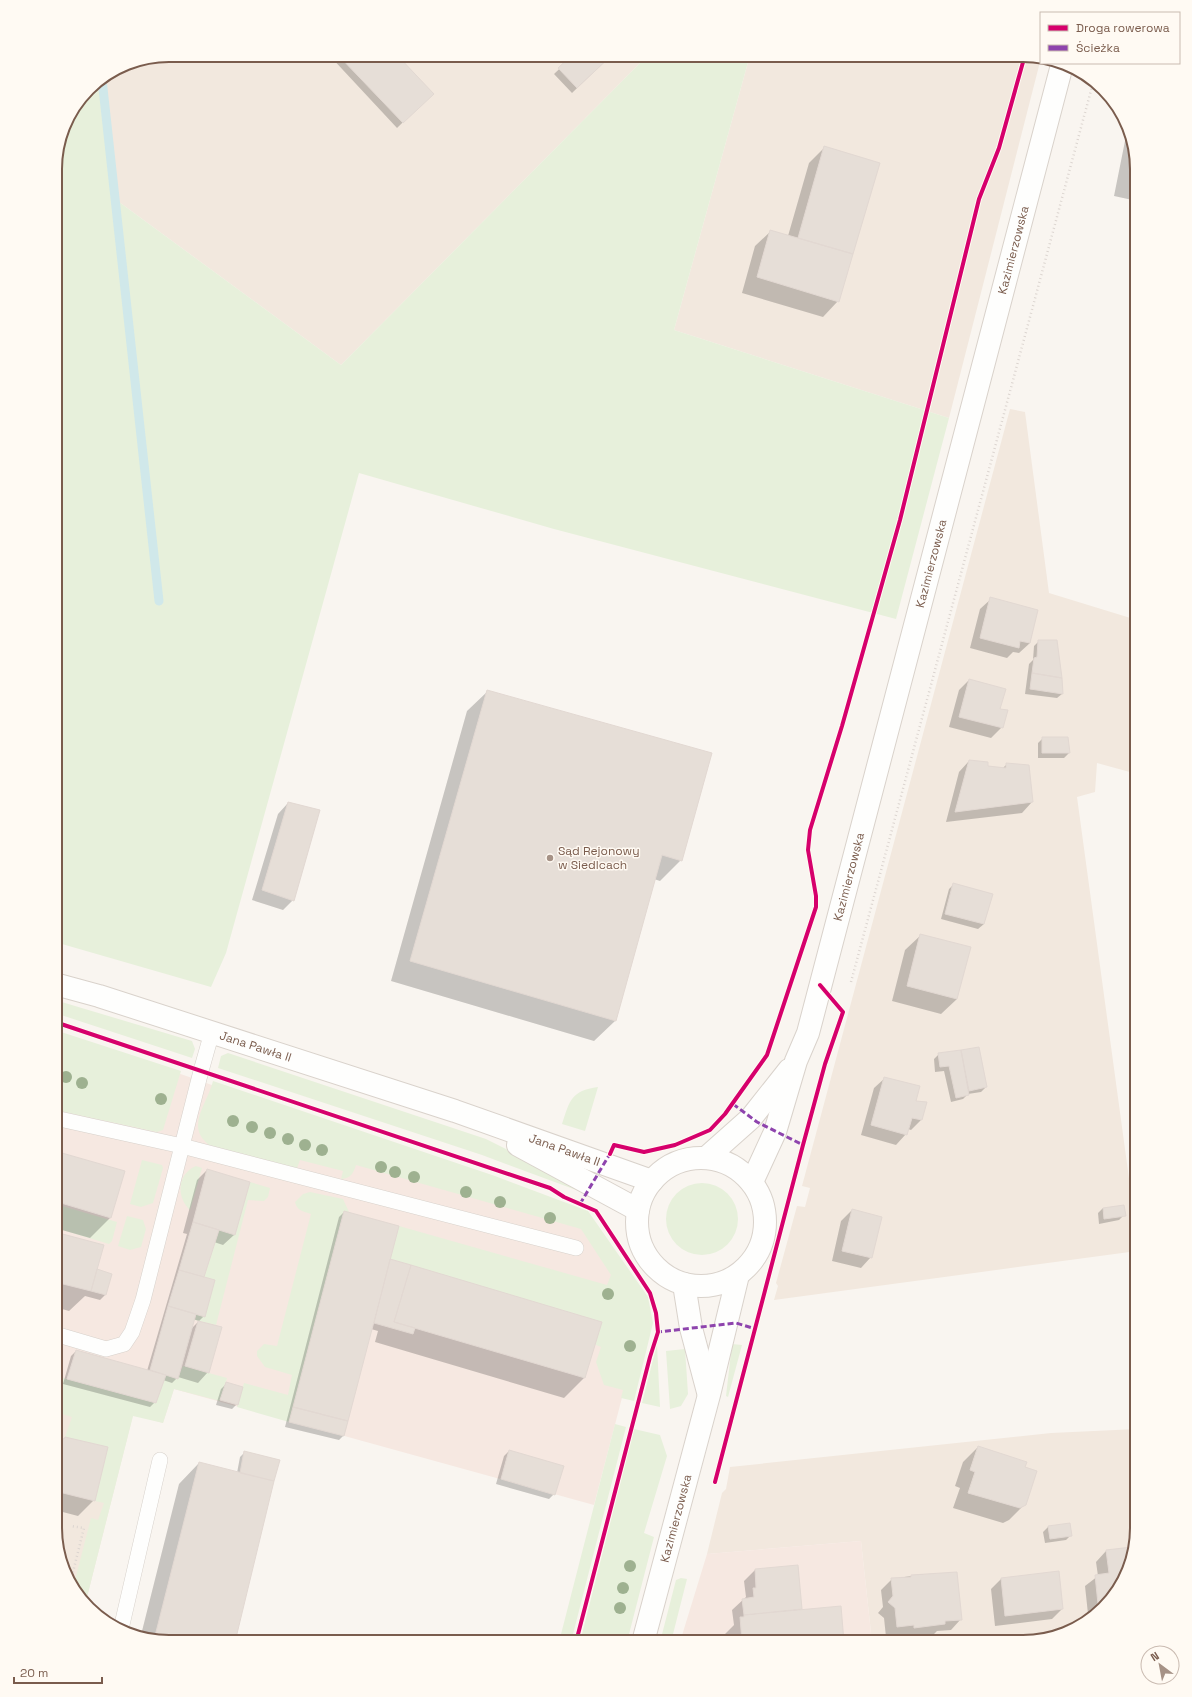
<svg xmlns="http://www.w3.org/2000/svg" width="1192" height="1697" viewBox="0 0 1192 1697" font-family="'Space Grotesk',sans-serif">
	<rect width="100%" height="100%" fill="#f9f5f0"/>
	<path fill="#f2e8de" d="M169,55h479l-307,310 -226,-166 -11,-121 21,-14z
		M750,55h280l11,3 -92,360 -275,-88z
		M1010,409l15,3 24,181 88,27v154l-40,-11 -2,29 -18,5 60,440v14l-363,49 4,-14 -2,-3 21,-77 8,1 5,-19 -8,-2z
		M55,1393l78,22 -47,186 -16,-16 -15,-57z
		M1137,1429v99l-15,57 -42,42 -57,15h-151l-11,-101 -154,13 15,-61 4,-4 4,-22 321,-34z"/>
	<path fill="#f6e8e1" d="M55,1031l143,49 386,139 49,74 -9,97 -30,115 -420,-116 -11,34 -108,-30z
		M861,1541l11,101h-192l27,-88z"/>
	<path fill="#e7f0db" d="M648,55h102l-76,275 275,88 -53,201 -342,-90 -195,-56 -133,480 -15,34 -156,-45v-780l9,-37 24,-37 16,-10 11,121 226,166z
		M55,1000l137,41 3,8 -3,9 -137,-45z
		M55,1030l126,41 -18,59 -6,2 -102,-22z
		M228,1053l258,86 38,19 56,32 -1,1 -97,-36 -264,-87 3,-12z
		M213,1081l282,95 93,35 60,86 5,26 -19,78 -13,-3 2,-8 -19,-5 -8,-23 5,-15 -190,-82 -21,-6 9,-33 208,59 4,-10 -30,-46 -225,-64c-3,9 -5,13 -15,14l2,-8 -43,-11 -3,8 -88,-23c-24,-19 -2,-40 4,-64z
		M598,1087l-13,44 -23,-7c8,-24 9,-33 36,-37z
		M142,1160l20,5 1,3 -10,35 -12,4 -11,-3z
		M196,1166l6,2 -12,42c-14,-13 -13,-36 6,-44z
		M250,1182l20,6 -2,9 -4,4 -16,-1 -32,125 -21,-5 9,-43 15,-47 16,5z
		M666 1219a36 36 0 1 1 72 0a36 36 0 1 1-72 0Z
		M310,1192l33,7 6,13h-5l-55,210 -52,-15 7,-24 44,12 4,-20 -27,-8 -8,-11v-5l7,-7 13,2 34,-132c-8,-3 -14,-3 -16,-12l8,-8z
		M62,1206l55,16 -5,19 -3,3 -50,-15 -3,-3z
		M127,1216l16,4 3,9 -5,18 -11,3 -12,-4z
		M657,1344l3,63 -18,-4z
		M732,1344l10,1 -14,52 -2,-1z
		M685,1349l3,45 -7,12 -11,3 -4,-58z
		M183,1366l44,12 -7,23 -46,-12 -11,34 -30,-7 -47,185 -13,-13 18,-70 7,2 6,-17 -9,-2 13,-54 -43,-10 7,-20 -17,-5v-36l101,27 10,-28 12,3z
		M615,1424l11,3 -55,215h-12z
		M634,1429l26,6 7,21 -23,77 10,4 -27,105h-47z
		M681,1578l6,1 -16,63h-11l16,-62z"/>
	<path fill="#0003" fill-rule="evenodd" d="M329,55h66l37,39 -35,34z
		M574,55h37l-39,38 -18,-19z
		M1127,131l10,38v32l-23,-5z
		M825,147l53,16 -40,138 -15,16 -81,-24 13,-47 16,-15 17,5 21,-73z
		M991,599l46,12 -7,32 -11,10 -6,-1 -6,6 -37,-10 10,-39z
		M1039,641l23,53 -5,4 -32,-4 4,-30 4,-4 1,-14z
		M969,680l30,29 3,18 -11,11 -42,-11 10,-37z
		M488,691l193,169 -21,21 -6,-2 -39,142 -21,20 -203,-60 76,-270z
		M1137,707v17l-5,-1z
		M1043,738l26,15 -5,5h-26v-15z
		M969,761l17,6 17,1 4,-4 25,38 -10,11 -76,9 13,-50z
		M288,803l5,97 -10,10 -31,-10 26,-86z
		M954,884l38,10 -8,30 -6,5 -37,-10 8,-30z
		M921,935l36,64 -16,15 -49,-13 13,-51z
		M978,1048l8,39 -5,5 -13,2 -5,5 -12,3 -7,-31 -9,1 -1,-13 5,-5z
		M885,1078l36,42 -10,10 -3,-1 -2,5 -10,11 -35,-10 13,-47z
		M55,1152l55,66 -20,20 -35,-10z
		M207,1170l27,65 -11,10 -9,-3 -11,36 1,38 -6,6 10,50 -10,11 -20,-6 -6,6 -9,-3 -8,22 -5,5 -87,-23 8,-28 5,-5 71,20 40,-137 -4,-1 14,-53zM193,1319l6,2 -8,8z
		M1103,1208l21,7 -5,5 -20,4 -1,-11z
		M852,1210l19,47 -10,11 -29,-7 9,-40z
		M344,1212l45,47 195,119 -20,20 -189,-56 3,-11 -7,-2 -27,106 -5,5 -54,-13 54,-210z
		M55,1233l40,40 16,1 -6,21 -5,5 -15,-4 -16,15 -14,-4z
		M226,1384l11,20 -5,5 -16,-4 5,-16z
		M55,1437l8,3 2,-2 29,62 -16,16 -23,-6z
		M978,1447l46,21 1,36 -16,16 -6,3 -50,-15 7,-20 -5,-2 8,-24z
		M509,1451l45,43 -5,5 -53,-15 8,-28z
		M245,1452l33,8 -116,182 -21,-7 38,-151 20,-21 38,10 3,-16z
		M1048,1527l23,8 -5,5 -21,3 -2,-11z
		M1106,1551l16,34 -28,28 -6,1 -3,-28 13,-10 -2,-14z
		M798,1566l3,43 -2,2 44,31h-117l-1,-8 9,-9 -2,-15 14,-13 -2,-16 11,-11z
		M923,1574l38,45 -10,11 -14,1 -3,3 -30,4v-3l-18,2 -2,-19 -6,-5 5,-6 -2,-17 11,-11z
		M1001,1579l61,30 -10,10 -57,7 -4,-37z"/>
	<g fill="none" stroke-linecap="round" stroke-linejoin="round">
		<path stroke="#d0e8ea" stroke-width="9" d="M102,79l57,522"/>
	</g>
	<path fill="#e6ded7" stroke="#e2d8d2" d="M338,55h59l37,39 -31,29z
		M572,55h40l-35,33 -19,-20z
		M824,146l56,17 -27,91 -55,-16z
		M770,230l83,24 -14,48 -82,-25z
		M990,597l48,13 -8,33 -10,-2 -1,7 -39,-10z
		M1038,640h19l5,38 -30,-5 2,-15 3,-1z
		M1032,673l30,5 1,16 -33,-5z
		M969,679l37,10 -6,20 8,1 -5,18 -44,-11z
		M487,690l225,63 -30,108 -20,-6 -46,166 -206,-60z
		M1042,737h26l2,16h-28z
		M969,760l19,2v4l18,2v-5l23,2 4,37 -78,10z
		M288,802l32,8 -26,91 -32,-11z
		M953,883l40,11 -9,30 -39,-10z
		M920,934l51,13 -14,52 -50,-13z
		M979,1047l8,40 -18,4 -8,-41z
		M961,1050l8,45 -13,3 -7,-32 -9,1 -2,-14z
		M884,1077l36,9 -4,15 11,1 -5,18 -10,-2 -5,17 -36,-10z
		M55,1151l70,20 -14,47 -50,-15 -6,21z
		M207,1169l43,13 -15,53 -42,-13z
		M1124,1205l2,11 -22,3 -1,-11z
		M852,1209l30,8 -10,41 -30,-7z
		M344,1211l55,15 -51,195 -55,-14z
		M193,1222l26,8 -15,47 -25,-7z
		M55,1232l49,13 -13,46 -36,-9z
		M390,1259l21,6 -17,57 21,6 -2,6 -39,-11z
		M411,1265l191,57 -17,56 -191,-56z
		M97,1269l15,5 -6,21 -15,-4z
		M179,1270l36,10 -10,37 -37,-11z
		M168,1306l28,8 -18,65 -28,-9z
		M198,1321l24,6 -13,46 -24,-7z
		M76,1350l90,25 -10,28 -89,-24z
		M226,1382l17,5 -5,18 -18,-5z
		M293,1407l55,14 -4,15 -55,-14z
		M55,1437l9,2 1,-2 43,10 -13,54 -40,-10z
		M978,1446l49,16 -2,5 12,4 -11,34 -6,3 -52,-15 7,-21 -5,-2z
		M509,1450l55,16 -9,29 -54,-16z
		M244,1451l36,9 -6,21 -34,-8z
		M199,1462l75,19 -39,161h-73l-8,-2z
		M1070,1523l2,13 -22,3 -2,-13z
		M1132,1547l-10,38 -19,18 -5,1 -3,-29 14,-2 -3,-23z
		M798,1565l4,44 -58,6 -2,-16 12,-2 -1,-9h3l-1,-19z
		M1059,1571l4,38 -58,7 -4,-38z
		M957,1572l5,48 -17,1v3l-31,4v-3l-17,2 -2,-19 -7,-6 5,-6 -2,-18 20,-1v-2z
		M841,1606l3,36h-102l-2,-25h4v-2z"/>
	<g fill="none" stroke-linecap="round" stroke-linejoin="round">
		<g stroke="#d7d1cb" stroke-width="16">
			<path id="lane" d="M55,1118l127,28 394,102
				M55,1334l51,15 18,-5 8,-12 11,-32 58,-229 11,-39
				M121,1629l39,-169"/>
		</g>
		<g stroke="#d9d2cb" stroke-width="24">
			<g id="secondary">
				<path id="s1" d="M55,984l44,12 356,115 197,70"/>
				<path d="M518,1145l120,65"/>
				<path d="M706,1158l45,-40 38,-48"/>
				<circle cx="701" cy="1222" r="64"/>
				<path id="s2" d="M752,1182l23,-50 21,-71 12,-28 254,-968"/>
				<path d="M684,1284l7,44 17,64"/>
				<path id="s3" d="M643,1642l66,-247 29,-120"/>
			</g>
		</g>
		<path stroke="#dcd5d0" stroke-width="2.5" stroke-dasharray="1 3" stroke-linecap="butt" d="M851,982l242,-899
			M70,1584l14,-56 -13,-2"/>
		<use href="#lane" stroke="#fefefd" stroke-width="15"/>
		<use href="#secondary" stroke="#fefefd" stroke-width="22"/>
		<path stroke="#8e44ad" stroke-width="3" stroke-dasharray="6 3" stroke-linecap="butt" d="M733,1104l24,18 46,23
			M580,1204l31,-52
			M658,1330v2l78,-9 20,6"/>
		<g stroke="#fffaf3" stroke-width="6">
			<path id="cycleway" d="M55,1022l495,166 14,9 32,14 54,82 6,20 2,19 -8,25 -74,285
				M610,1154l4,-9 30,7 31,-7 35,-15 15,-16 42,-59 49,-148v-11l-8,-46 2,-20 32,-104 58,-206 79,-321 20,-51 26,-93
				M715,1482l88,-337 22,-81 18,-52 -23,-27"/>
		</g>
		<use href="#cycleway" stroke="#d6006c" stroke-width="4"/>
	</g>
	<g fill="#9eb190">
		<circle cx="66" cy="1077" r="6"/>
		<circle cx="82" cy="1083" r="6"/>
		<circle cx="161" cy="1099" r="6"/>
		<circle cx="233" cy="1121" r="6"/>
		<circle cx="252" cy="1127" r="6"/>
		<circle cx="270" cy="1133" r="6"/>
		<circle cx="288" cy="1139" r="6"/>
		<circle cx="305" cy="1145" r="6"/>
		<circle cx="322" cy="1150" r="6"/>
		<circle cx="381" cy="1167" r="6"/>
		<circle cx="395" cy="1172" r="6"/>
		<circle cx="414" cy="1177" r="6"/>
		<circle cx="466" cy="1192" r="6"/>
		<circle cx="500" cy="1202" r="6"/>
		<circle cx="550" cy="1218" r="6"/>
		<circle cx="608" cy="1294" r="6"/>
		<circle cx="630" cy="1346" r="6"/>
		<circle cx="630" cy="1566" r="6"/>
		<circle cx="623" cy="1588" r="6"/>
		<circle cx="620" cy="1608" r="6"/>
	</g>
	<circle fill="#a69286" stroke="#fffaf3" stroke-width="1.5" cx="550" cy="858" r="4"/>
	<g text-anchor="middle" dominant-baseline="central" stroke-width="3" stroke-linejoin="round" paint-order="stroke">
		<g font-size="12" fill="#7a5c4d" stroke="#fffaf3">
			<text stroke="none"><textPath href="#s2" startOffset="969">Kazimierzowska</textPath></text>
			<text stroke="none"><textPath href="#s2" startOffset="645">Kazimierzowska</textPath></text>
			<text stroke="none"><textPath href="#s2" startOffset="321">Kazimierzowska</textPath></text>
			<text stroke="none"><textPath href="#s1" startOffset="210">Jana Pawła II</textPath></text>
			<text stroke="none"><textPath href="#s1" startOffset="536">Jana Pawła II</textPath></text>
			<text stroke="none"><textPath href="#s3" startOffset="128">Kazimierzowska</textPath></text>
		</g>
		<g font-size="12" fill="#7a5c4d" stroke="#fffaf3" text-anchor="start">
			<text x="558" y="851">Sąd Rejonowy<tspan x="558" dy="14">w Siedlcach</tspan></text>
		</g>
	</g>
	<path d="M0 0H1192V1697H0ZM169 62H1023A107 107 0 0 1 1130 169V1528A107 107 0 0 1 1023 1635H169A107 107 0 0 1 62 1528V169A107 107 0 0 1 169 62Z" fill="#fffaf3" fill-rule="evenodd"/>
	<path fill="none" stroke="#7a5c4d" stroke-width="2" d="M169 62H1023A107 107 0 0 1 1130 169V1528A107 107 0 0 1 1023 1635H169A107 107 0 0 1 62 1528V169A107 107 0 0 1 169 62Z"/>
	<rect x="1040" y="12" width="140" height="52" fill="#fffaf3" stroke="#cabbb1"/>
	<rect x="1048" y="25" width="20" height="6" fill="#d6006c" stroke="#cabbb1"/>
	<text x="1076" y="32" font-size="12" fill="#7a5c4d">Droga rowerowa</text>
	<rect x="1048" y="45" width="20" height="6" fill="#8e44ad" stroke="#cabbb1"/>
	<text x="1076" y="52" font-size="12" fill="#7a5c4d">Ścieżka</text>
	<g transform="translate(1160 1665) rotate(328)"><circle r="19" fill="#fffaf3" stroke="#cabbb1"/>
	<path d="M0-3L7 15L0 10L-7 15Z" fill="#a69286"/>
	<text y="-6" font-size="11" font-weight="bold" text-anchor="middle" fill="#7a5c4d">N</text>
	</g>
	<path d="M14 1677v6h88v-6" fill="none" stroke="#7a5c4d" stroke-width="2"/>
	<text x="20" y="1677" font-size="12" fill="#7a5c4d" stroke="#fffaf3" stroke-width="3" paint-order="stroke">20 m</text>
</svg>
